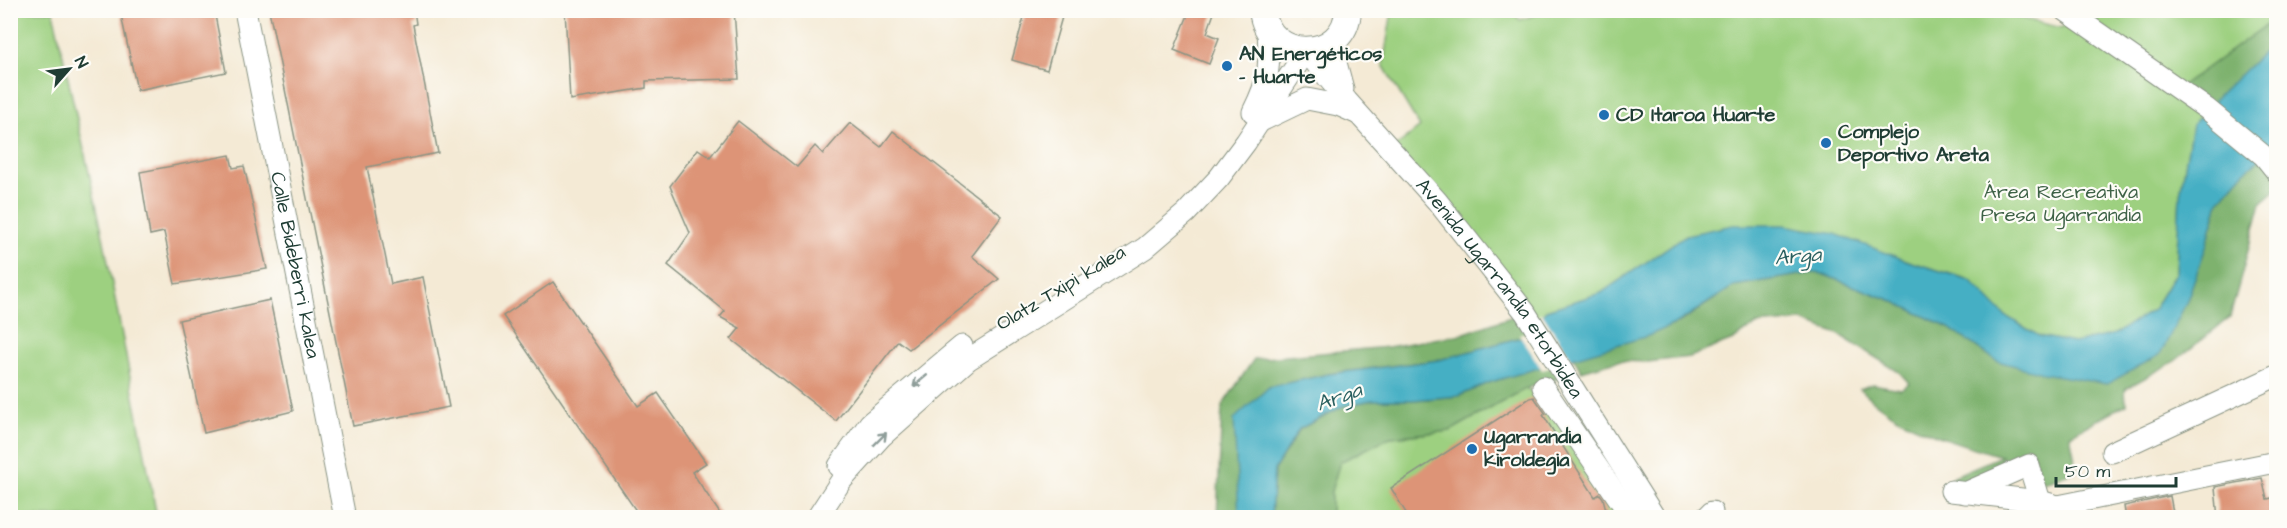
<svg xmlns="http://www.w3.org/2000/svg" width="2287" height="528" viewBox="0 0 2287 528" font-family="'Architects Daughter',sans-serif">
	<rect width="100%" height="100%" fill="#fdfcf7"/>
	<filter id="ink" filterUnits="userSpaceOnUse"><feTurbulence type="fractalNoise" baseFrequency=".0167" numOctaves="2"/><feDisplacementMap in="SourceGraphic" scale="12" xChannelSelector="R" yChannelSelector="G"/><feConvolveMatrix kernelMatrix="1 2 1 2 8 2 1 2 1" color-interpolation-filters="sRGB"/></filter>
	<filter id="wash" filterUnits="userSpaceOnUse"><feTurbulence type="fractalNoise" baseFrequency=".008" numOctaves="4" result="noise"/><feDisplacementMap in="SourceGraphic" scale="24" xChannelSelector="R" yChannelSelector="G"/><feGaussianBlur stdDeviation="1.35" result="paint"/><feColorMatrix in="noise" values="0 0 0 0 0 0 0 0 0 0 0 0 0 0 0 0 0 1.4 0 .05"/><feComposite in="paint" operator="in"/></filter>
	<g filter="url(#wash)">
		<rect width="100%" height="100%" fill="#f4ead5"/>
		<path fill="#9dd080" stroke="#5e865a" stroke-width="1.5" d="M1448,10l63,1 9,9 30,-10h436l76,18 15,-17h199l-7,12 -89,65 27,21 -15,16 -12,70 -4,77 -23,38 -38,24 -41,9 -35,-7 -35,-21 -37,-36 -56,-17 -225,-27 -85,58 -55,17 -11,16 -144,-176 29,-23 -37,-62 9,-54z
			M10,11h43l49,220 55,286h-144l-3,-18z
			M1525,389l15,4 87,125h-296v-27l8,-29 51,-25 60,-6z"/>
		<path fill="#7eb26e" stroke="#4e7851" stroke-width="1.5" d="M2276,11v29l-69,69 -28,-21 90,-65z
			M2264,156l12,15v19l-15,13 -31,114 -55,44 -50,28 1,15 -56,31 7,35 -40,15 -6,-24 -79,30v-14l49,-21c-48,-14 -106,-30 -141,-67l12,-5 29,5 8,-6 -10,-11 -61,-38 -36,-13 -46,4 -23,15 -43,17 -42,5 -31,-1 -36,10 -9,-16 105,-31 57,-38 83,-14 76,29 56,27 48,33 111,22 98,-136 13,-46 26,-30z
			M1525,312l4,23 -90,25 -106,13 -64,14 -29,130 -23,1 5,-112 32,-47 134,-12 74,-13z
			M1557,362l8,14 -40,13 -75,42 -60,6 -50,25 -9,29v26l-60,1 3,-48 26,-41 43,-23 29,-6h41l46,-4 32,-14z"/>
		<path fill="#45afc4" stroke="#32767c" stroke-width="1.5" d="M2276,40v108l-9,-1 -3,9 -19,15 -26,30 -13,46 -20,56 -26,52 -53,29 -65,-11 -45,-12 -48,-33 -56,-27 -76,-29 -83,14 -57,37 -29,13 -157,46 -32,14 -46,4h-41l-29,6 -44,23 -25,41 -3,47h-32l-5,-98 35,-32 60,-13 110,-14 90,-25 17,-25 55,-17 85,-58 47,-10h51l51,9 76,28 59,18 34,35 35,21 35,7 41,-9 38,-24 23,-38 4,-77 12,-70 26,-29z"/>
		<path fill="#f4ead5" d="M1541,312l32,49 -31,9 -23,-36 8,-2z"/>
		<g id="blocks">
			<path fill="#dd9477" d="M120,10h94l12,62 -89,18z
				M269,10h145l2,14 -3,1 25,128 -71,14 24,117 32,-7 26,130 -96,19z
				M565,10h169l5,69 -93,2v7l-76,12z
				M1026,10h38l-17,60 -35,-10z
				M1190,10h25l-8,23 12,5 -10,26 -35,-14z
				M738,121l59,46 18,-21 8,8 27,-31 31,24 12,-16 109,85 -30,40 27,23 -90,70 -11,-8 -62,80 -105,-82 9,-11 -20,-11 5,-6 -57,-46 22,-32 -20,-47 28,-37 12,8z
				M230,155l3,13 11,-2 23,103 -92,15 -11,-52 -14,3 -10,-63z
				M553,282l85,124 20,-13 48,70 -14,9 31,46h-82l-138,-202z
				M270,300l23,111 -89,22 -25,-113z
				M1534,397l12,17 -3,1 52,82 5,-3 3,4 5,20h-199l-18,-30 139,-90z
				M2262,478l5,21 10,-2v21h-59l-3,-31z
				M2170,496l4,22h-48l-2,-12z"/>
		</g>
	</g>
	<g filter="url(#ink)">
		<use href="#blocks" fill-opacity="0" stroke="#8a9484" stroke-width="1.5"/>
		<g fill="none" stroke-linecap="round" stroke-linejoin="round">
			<g stroke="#8a9484" stroke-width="23">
				<g id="minor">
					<path id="s1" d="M245,10l100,508"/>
					<path d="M2065,10l142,99 57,47 12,15"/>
					<path d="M1335,38v21l8,30"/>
					<path d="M1253,112c17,-34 17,-46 15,-83"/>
					<path d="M1259,122l48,-23 31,6 18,8"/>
					<path d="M1543,387l89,131"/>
					<path d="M2112,452l164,-76"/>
					<path d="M839,466l31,-43 92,-77"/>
					<path d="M1951,491l89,10 18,5"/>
					<path d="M1965,493l64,-28 11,36"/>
					<path id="s2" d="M817,518l24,-37 40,-44 88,-78 176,-111 41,-35 33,-35 27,-36 60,-91 41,50 90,100 88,111 130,206"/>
					<path d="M1706,518l6,-6"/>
					<path d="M2053,518l5,-12 218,-44"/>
				</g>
			</g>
			<g stroke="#8a9484" stroke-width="28">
				<path id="major" d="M1262,10c6,54 84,52 86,0"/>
			</g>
			<use href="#minor" stroke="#fff" stroke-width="21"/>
			<use href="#major" stroke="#fff" stroke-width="26"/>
		</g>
		<defs><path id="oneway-shaft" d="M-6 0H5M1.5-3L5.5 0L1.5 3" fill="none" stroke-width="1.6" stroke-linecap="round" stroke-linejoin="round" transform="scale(1.5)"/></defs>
		<g stroke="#8f9e9a">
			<use href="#oneway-shaft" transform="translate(920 381) rotate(140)"/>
			<use href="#oneway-shaft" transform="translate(880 439) rotate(-45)"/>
		</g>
	</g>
	<g fill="#1f6fb2" stroke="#fdfcf7" stroke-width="2">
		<circle cx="1227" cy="66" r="6"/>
		<circle cx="1604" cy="115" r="6"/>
		<circle cx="1826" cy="143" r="6"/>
		<circle cx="1472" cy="449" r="6"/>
	</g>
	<g text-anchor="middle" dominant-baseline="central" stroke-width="4.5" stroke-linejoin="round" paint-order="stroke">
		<g font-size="20" font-weight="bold" fill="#1f3d34" stroke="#fdfcf7" text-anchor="start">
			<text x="1239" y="54">AN Energéticos<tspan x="1239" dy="23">- Huarte</tspan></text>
			<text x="1616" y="115">CD Itaroa Huarte</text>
			<text x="1838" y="132">Complejo<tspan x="1838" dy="23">Deportivo Areta</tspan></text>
			<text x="1484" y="437">Ugarrandia<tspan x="1484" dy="23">kiroldegia</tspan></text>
		</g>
		<g font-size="20" fill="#3e6247" stroke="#fdfcf7">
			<text x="2061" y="192">Área Recreativa<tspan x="2061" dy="23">Presa Ugarrandia</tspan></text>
		</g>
		<g font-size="20" fill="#1f3d34" stroke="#fdfcf7">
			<text stroke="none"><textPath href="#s1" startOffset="260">Calle Bideberri kalea</textPath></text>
			<text transform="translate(1061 288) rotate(-31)">Olatz Txipi kalea</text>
			<text stroke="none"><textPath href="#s2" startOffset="992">Avenida Ugarrandia etorbidea</textPath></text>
		</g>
		<g font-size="21" font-style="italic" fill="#2a5f5f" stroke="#fdfcf7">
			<text transform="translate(1798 256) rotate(-5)">Arga</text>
			<text transform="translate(1339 397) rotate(-20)">Arga</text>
		</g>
	</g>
	<rect width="2287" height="528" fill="none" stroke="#fdfcf7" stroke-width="36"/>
	<g transform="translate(69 69) rotate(62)" stroke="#fdfcf7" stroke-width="4.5" paint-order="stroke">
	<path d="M0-4.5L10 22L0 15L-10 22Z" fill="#1f3d34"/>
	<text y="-9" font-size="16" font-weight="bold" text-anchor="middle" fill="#1f3d34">N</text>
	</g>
	<path d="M2056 477v9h120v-9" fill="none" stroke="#1f3d34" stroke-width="3"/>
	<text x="2065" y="477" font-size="18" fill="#1f3d34" stroke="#fdfcf7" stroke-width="4.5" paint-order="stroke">50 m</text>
</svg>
